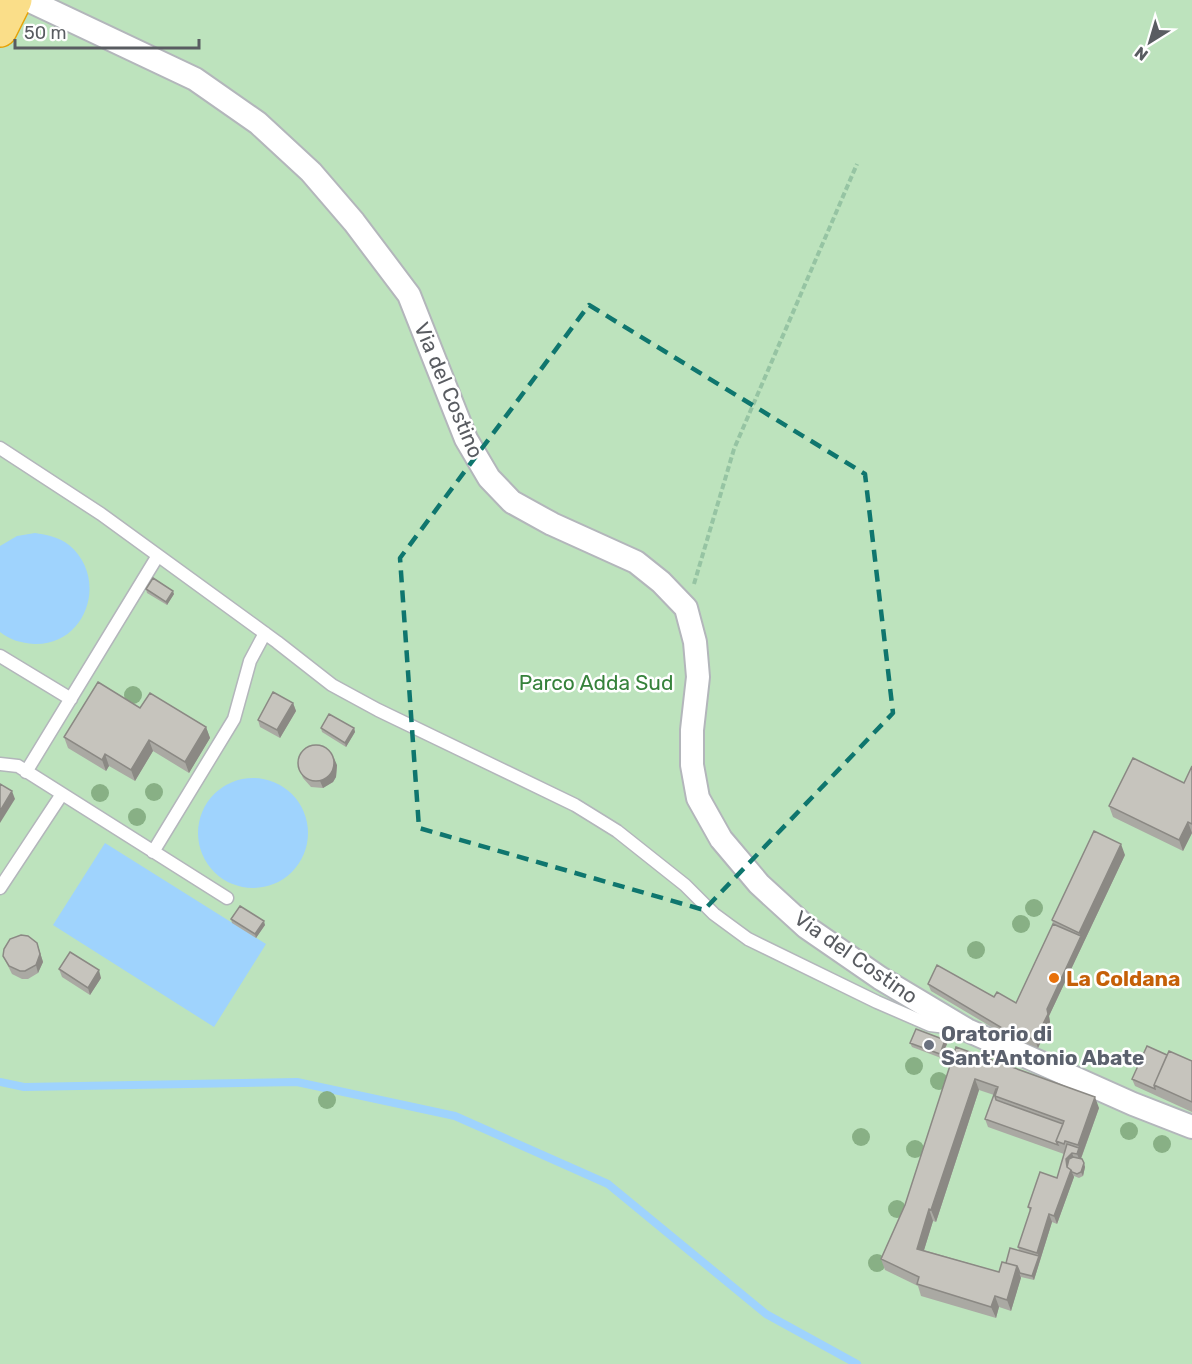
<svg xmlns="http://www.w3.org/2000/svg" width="1192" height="1364" viewBox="0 0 1192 1364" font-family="Rubik,sans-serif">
	<rect width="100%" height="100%" fill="#ece9e0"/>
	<path fill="#bde3bd" d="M0,0h1192v1364h-1192z"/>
	<path fill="#9fd3fd" d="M35,533c12,2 24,4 34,12 40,33 18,101 -35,99 -13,-1 -24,-4 -34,-12v-86l17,-10z
		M198 833a55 55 0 1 1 110 0a55 55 0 1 1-110 0Z
		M105,843l161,101 -52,83 -161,-102z"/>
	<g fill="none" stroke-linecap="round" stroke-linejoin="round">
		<path stroke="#9fd3fd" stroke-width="8" d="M0,1082l24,5 273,-5 158,34 153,68 158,130 91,50"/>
		<g stroke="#b3b6bb" stroke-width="15">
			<path id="lane" d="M0,448l101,66 176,128 55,43 46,25 197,95 42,26 68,54 29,29 34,25 129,63 53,23 24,3
				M0,656l71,43
				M0,764l18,2 209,132
				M26,772l131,-215
				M153,852l81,-133 16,-58 15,-28
				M0,888l62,-94"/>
		</g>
		<g stroke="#b3b6bb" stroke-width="26">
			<path id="street" d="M28,0l167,79 63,44 53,49 43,50 55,73 57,144 23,39 23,24 40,22 84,38 25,20 25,26 9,34 3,35 -6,53v35l6,33 23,41 38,45 47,43 74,51 87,52 166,74 59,23"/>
		</g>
		<g stroke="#e6a206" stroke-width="36">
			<path id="highway" d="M0,30l15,-30"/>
		</g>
		<path stroke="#96c4a3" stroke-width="4" stroke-dasharray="6 3" stroke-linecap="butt" d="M694,584l40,-135 123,-285"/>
		<use href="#lane" stroke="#fff" stroke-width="12"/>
		<use href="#street" stroke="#fff" stroke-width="22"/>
		<use href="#highway" stroke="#fade89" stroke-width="33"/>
	</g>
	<g fill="#88b085">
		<circle cx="133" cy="695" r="9"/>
		<circle cx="154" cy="792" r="9"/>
		<circle cx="100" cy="793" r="9"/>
		<circle cx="137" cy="817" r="9"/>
		<circle cx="1034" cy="908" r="9"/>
		<circle cx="1021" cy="924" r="9"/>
		<circle cx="976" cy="950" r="9"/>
		<circle cx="914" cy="1066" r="9"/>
		<circle cx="939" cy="1081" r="9"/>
		<circle cx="327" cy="1100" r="9"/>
		<circle cx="1129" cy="1131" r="9"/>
		<circle cx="861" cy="1137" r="9"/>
		<circle cx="1162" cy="1144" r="9"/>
		<circle cx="915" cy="1149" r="9"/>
		<circle cx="897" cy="1209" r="9"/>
		<circle cx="877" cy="1263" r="9"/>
	</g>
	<path fill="#aaa9a3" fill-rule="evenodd" d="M146,589l28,5 -7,11 -20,-12z
		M293,703l3,8 -16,27 -20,-11 -2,-7z
		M140,708l66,19 4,11 -21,35 -36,-22 -18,30 -26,-15 -3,5 -38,-23 -4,-11z
		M321,728h33l1,4 -9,15 -24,-15z
		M298,765h39l-1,12 -3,5 -10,6 -12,-1 -8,-9z
		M1192,766v67l-9,18 -70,-34 -4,-11 75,-23z
		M1125,855l-76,161 1,6 -12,26 -33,-13 -74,-44 -3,-7 66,13 22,6 37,-79 -1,-4z
		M231,919l34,6 -9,13 -24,-15z
		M37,943l6,19 -5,11 -10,6h-6l-10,-5 -9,-18z
		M59,969l42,9 -11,17 -28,-18z
		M945,1040l2,4 -6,14 -29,-11 -2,-4z
		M956,1047l143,61 -18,51 4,8 -2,9 -4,2 -5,-2v1l-17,47 -5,-2 -18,58 -13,-3 -10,34 -12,-4 -3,11 -75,-22 -3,-10 -33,-16 -4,-11 24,-54zM979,1090l15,5 -9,24 3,8 76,27 -7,24 -29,29 2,4 -12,36 1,4 -13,12 -7,9 -75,-22 9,-29 3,1z
		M1167,1055l25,6v51l-57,-26 -3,-7z"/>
	<path fill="#8b8984" d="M173,591l1,3 -7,11 -1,-3z
		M293,703l3,8 -16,27 -3,-8z
		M206,727l4,11 -21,35 -4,-11z
		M354,728l1,4 -9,15 -1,-4z
		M149,740l4,11 -18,30 -4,-11z
		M105,754l4,12 -3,5 -4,-11z
		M334,758l3,7 -1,12 -3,5 -10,6 -3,-7z
		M12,791l3,8 -15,24v-12z
		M1188,822l4,11 -9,18 -4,-11z
		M1121,844l4,11 -76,161 1,6 -12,26 -3,-8 12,-31 34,-73 -2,-3z
		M264,921l1,4 -9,13 -1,-4z
		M37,943l6,19 -5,11 -2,-8z
		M99,970l2,8 -11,17 -2,-7z
		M945,1040l2,4 -6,14 -1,-4z
		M975,1079l4,11 -43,132 -5,-12z
		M1095,1097l4,11 -19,53 -3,-7 2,-6 -1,-3z
		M1072,1153l3,8 -6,10 -3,-12z
		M1084,1163l1,4 -2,9 -2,-4z
		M1071,1170l3,7 -17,47 -3,-8z
		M929,1209l4,12 -12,39 -4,-11z
		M1049,1214l3,8 -18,58 -2,-4 7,-20 -2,-3z
		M1017,1266l4,12 -10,33 -4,-11z
		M995,1296l4,11 -3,11 -5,-11z"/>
	<path fill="#c6c4bd" stroke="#8b8984" stroke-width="1.5" d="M153,578l20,13 -7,11 -20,-13z
		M98,682l42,26 10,-15 56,34 -21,35 -36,-22 -18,30 -26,-16 -3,6 -38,-23z
		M273,692l20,11 -16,27 -19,-10z
		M329,714l25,14 -9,15 -24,-15z
		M298 763a18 18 0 1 1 36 0a18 18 0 1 1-36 0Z
		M1133,758l51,25 8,-17v58l-4,-2 -9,18 -70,-34z
		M0,784l12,7 -12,20z
		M1094,831l27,13 -42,89 -27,-13z
		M240,906l24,15 -9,13 -24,-15z
		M1053,924l28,12 -34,73 1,5 -13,26 -33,-12 -74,-44 9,-19 57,32 3,-5 19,11z
		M21,935l7,1 9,7 3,11 -4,11 -11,6h-5l-11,-5 -6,-10 1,-7 6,-10z
		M70,952l29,18 -11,18 -29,-19z
		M916,1029l29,11 -5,14 -30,-11z
		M1147,1046l20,9 -13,30 1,4 -23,-10z
		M956,1047l139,50 -17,48 -13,-4 -1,3 -8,-3 8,-20 -69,-25 3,-9 -23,-8 -44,131 -2,-1 -12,40 82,23 3,-10 15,4 -10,34 -12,-4 -4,11 -74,-23 2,-7 -38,-18 24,-54z
		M1169,1051l23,10v41l-38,-17z
		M996,1089h1l-2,7 1,4 67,24 -7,17 2,4 -73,-26z
		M1067,1144l12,4 -2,6 -5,-1 -6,6 1,8 4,3 -17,46 -5,-2 -12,39 -19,-6 13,-39 -3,-1 12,-35 17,6z
		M1073,1157l9,2 2,4 -3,9 -4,2 -5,-2 -1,-2 -4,-3 2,-8z
		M1010,1248l29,8 -7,20 -12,-3 -3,-7 -11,-3z"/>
	<path fill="none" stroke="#0f766e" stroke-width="4.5" stroke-dasharray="12 8" stroke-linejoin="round" d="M589,305l276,169 28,239 -189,197 -285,-82 -19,-270z"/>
	<circle fill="#e8710a" stroke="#fff" stroke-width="2" cx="1054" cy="978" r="6"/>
	<circle fill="#6b7280" stroke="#fff" stroke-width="2" cx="929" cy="1045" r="6"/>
	<g text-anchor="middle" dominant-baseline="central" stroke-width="5" stroke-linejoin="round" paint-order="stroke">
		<g font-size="21" fill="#595c61" stroke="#fff">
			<text transform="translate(449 390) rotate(67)">Via del Costino</text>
			<text transform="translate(856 957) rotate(35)">Via del Costino</text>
		</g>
		<g font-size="21" fill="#36823b" stroke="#fff">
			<text x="596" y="682">Parco Adda Sud</text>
		</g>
		<g font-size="21" font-weight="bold" fill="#c56008" stroke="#fff" text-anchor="start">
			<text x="1066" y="978">La Coldana</text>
		</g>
		<g font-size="21" font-weight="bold" fill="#5b616d" stroke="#fff" text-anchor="start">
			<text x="941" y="1033">Oratorio di<tspan x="941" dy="24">Sant'Antonio Abate</tspan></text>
		</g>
	</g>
	<g transform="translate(1150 42) rotate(217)" stroke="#ffffff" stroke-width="4.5" paint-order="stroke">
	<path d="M0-4.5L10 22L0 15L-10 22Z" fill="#595c61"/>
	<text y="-9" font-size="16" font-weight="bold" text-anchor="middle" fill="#595c61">N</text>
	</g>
	<path d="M15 39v9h184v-9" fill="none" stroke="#595c61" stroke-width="3"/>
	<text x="24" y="39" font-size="18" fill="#595c61" stroke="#ffffff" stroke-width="4.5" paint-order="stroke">50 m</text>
</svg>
